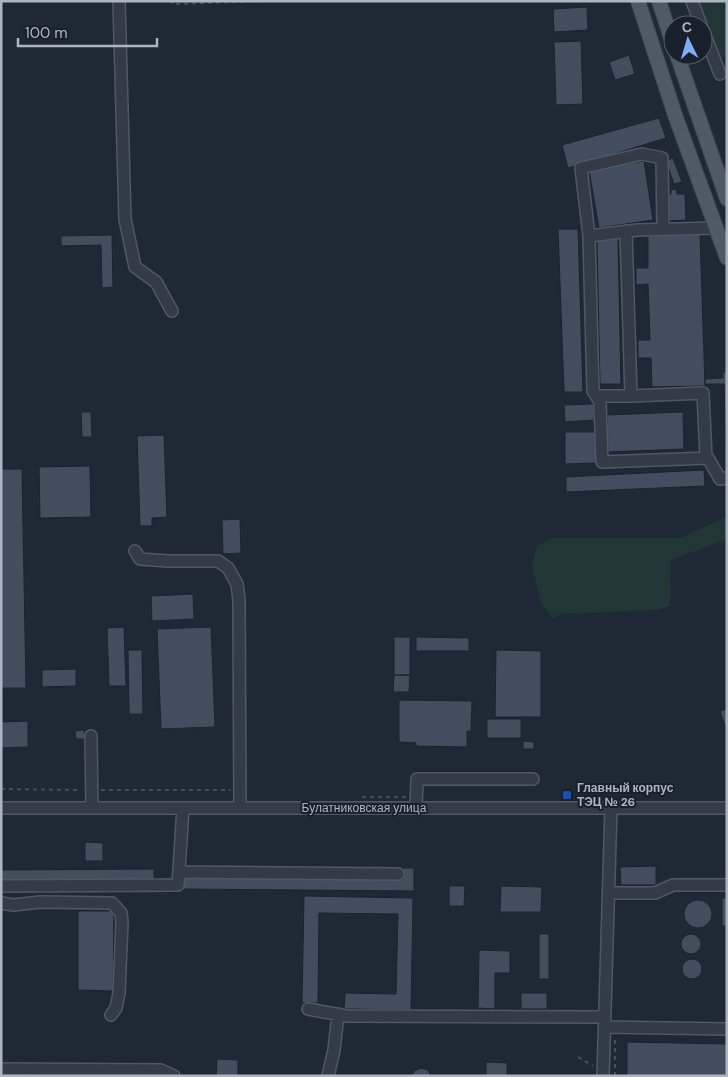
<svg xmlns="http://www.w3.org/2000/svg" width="728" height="1077" viewBox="0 0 728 1077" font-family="'DM Sans',sans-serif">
	<rect width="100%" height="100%" fill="#1f2936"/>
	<path fill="#223638" d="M698,1h29v55l-8,3z
		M727,517v22l-56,21 -1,46 -13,4 -97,4 -7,5 -13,-19 -8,-34 5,-20 16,-8h127z"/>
	<path fill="#424e5e" stroke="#1a222d" d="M587,7l1,23 -34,2 -1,-23z
		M581,41l2,63 -27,1 -2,-63z
		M629,55l6,19 -20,6 -6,-18z
		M659,118l7,20 -98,30 -6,-23z
		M673,158l9,24 -8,2 -8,-23z
		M644,161l9,59 -54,8 -10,-58z
		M676,189l1,5h8l1,26 -18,1 -1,-27h4v-4z
		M558,229h20l5,163h-19z
		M700,234l5,152 -53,1 -1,-29h-13v-18h12l-2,-56 -12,1v-17h12v-32z
		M112,235l1,52 -11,1 -1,-43 -40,1v-10z
		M597,239h21l3,145h-21z
		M723,372h4v105l-3,-93h-19v-5l18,-1z
		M594,404v16l-29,2 -1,-17z
		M81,412h10l1,25h-10z
		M683,412l1,37 -76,3 -1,-37z
		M565,432h31l1,31 -32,1z
		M164,435l3,82 -15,1v8h-12l-3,-90z
		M90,466l1,51 -51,1 -1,-51z
		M1,469h21l4,219h-25z
		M704,470l1,16 -139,6v-15z
		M240,519l1,34 -18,1 -1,-34z
		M193,594l1,25 -42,2 -1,-25z
		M124,627l2,59h-17l-2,-58z
		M211,627l4,100 -54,2 -4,-100z
		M394,637h16v38h-16z
		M416,637l53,1v13h-53z
		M128,650h14l1,64h-14z
		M496,650l45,1v66h-46z
		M76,669v17l-34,1v-17z
		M394,675h16l-1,17h-16z
		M399,700l73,1 -1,30h-4v16l-51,-1v-3l-17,-1z
		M727,709v23l-7,-21z
		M487,719h34v19h-34z
		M28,721v26l-27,1v-26z
		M84,730l1,9h-9l-1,-8z
		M523,741l11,1v7h-11z
		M85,842l18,1v18h-18z
		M656,866v19h-35l-1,-18z
		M403,868h11v23l-231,-2v-11l220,1z
		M154,869v11l-153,1v-11z
		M449,886h16l-1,20h-15z
		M501,886l41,1 -1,25h-41z
		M304,896l109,2 -2,112 -67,-1 1,-16 51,1 2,-80 -79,-1 -1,90h-16z
		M722,898h5v28h-5z
		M684 914a14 14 0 1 1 28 0a14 14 0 1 1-28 0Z
		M78,911h36l-1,80 -35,-1z
		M539,934h10v45h-10z
		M681 944a10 10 0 1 1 20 0a10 10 0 1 1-20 0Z
		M479,950l31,1v22h-15v36l-17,-1z
		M682 969a10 10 0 1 1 20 0a10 10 0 1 1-20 0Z
		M521,993h26v16h-26z
		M627,1042l100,2v32h-100z
		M217,1059l21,1v16h-22z
		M486,1062l21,1v13h-21z
		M421,1068l7,2 3,6h-19l2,-5z"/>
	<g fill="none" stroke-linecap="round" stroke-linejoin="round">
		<g stroke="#505864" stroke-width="14">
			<path id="minor" d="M119,1l6,218 10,48 21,15 16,29
				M692,1l9,24
				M703,30l17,44
				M716,228l-78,2 -49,6 4,155 7,11 2,60 106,-4 12,21 7,-1
				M626,231l5,165 72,-3 3,65
				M589,236l-8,-68 61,-14 20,4 1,71
				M597,396h34
				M135,551l5,8 28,2h50l10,7 9,16 2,16 1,208
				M91,736l1,72
				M1,808h726
				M416,808l1,-29h116
				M179,872l219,2
				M1,886l177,-1 5,-77
				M608,893h47l18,-8h54
				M1,903l12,2 28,-3 71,1 9,10 1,9 -3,71 -3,15 -5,7
				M308,1009l38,7 259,1
				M604,1027l123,2
				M1,1069l160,1 13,6
				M328,1076l6,-26 4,-36
				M603,1076l8,-268"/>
		</g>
		<g stroke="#3c4450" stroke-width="16">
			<path id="major" d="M638,1l37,114 52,143
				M659,1l14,43
				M677,55l50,144"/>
		</g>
		<path stroke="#3f5254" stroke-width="2" stroke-dasharray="4 4" stroke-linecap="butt" d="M169,1l5,3 95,-3
			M1,789l80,1
			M101,790h130
			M362,797h45
			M578,1057l15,9
			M615,1076v-38"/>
		<use href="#minor" stroke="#333b46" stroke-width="11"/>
		<use href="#major" stroke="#505a67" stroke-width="14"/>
	</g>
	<rect fill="#1a4fb4" stroke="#18202b" stroke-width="2" x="562" y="790" width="10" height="10" rx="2.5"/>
	<g text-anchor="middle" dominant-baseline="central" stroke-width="4" stroke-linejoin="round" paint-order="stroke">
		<g font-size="12" font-weight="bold" fill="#adb5c3" stroke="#18202b" text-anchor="start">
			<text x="577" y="788">Главный корпус<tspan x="577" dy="14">ТЭЦ № 26</tspan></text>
		</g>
		<g font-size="12" fill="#adb5c3" stroke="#18202b">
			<text x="364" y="808">Булатниковская улица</text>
		</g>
	</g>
	<rect width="728" height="1077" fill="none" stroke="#adb5c3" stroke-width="5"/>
	<g transform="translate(688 40) rotate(355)"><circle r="24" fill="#18202b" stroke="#545c68"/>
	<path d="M0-4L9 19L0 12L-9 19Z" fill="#7fadf6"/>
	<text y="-8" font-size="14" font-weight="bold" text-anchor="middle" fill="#adb5c3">С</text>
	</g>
	<path d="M18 38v8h139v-8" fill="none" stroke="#adb5c3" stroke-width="2.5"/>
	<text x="25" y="38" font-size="15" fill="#adb5c3" stroke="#18202b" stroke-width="4" paint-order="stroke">100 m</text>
</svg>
